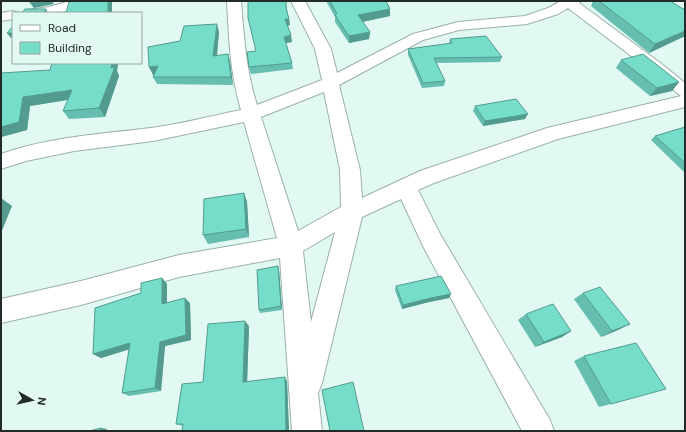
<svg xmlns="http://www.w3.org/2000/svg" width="686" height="432" viewBox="0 0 686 432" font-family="'DM Sans',sans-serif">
	<rect width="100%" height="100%" fill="#e2f8f3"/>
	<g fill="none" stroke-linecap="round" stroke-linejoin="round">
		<g stroke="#9bb0ab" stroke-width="2">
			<path id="minor" d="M70,1h22l-2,3 -32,9h-32l2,-3 21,-3z
				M227,1h14c3,36 5,70 16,104l65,-25 -7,-31 -24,-48h14l26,48 6,24 76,-39 45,-12 67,-6 23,-8 13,-7h20l-2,2 84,62 22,18v24l-127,32 -124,44 -16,7 22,44 110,186 4,11h-32l-98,-183 -23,-49 -39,18 -40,166 -4,10 4,38h-30l-12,-173 -101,19 -98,28 -80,18v-24l80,-18 98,-26 98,-17 -33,-116 -91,19 -79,10 -48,10 -25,8v-15c48,-17 100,-20 150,-26 30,-4 60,-12 90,-18 -11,-38 -12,-70 -14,-109zM568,8l83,63 30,25 -134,32 -127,43 -58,27 -2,-28 -21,-85 84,-45 36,-10 68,-6 31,-10zM324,92l16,78 1,37 -43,24 -37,-114zM335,232l-24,90 -8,-71z
				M13,11l6,2h-6v6l-12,2v-8z"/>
		</g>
		<use href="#minor" fill="#fff" fill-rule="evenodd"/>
	</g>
	<path fill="#65beaf" d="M286,1l1,9 3,15 -3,1 5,16 -6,1 6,20 1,6 -42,5 -2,-7 7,-16z
		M326,1h60l4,8v7l-28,6 8,10 -1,7 -20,4 -14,-21v-5z
		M593,1h77l15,9v28l-2,-1 -34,16 -58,-47z
		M219,32l-2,24 11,-2 2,8 3,23 -76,-1 -4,-7 1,-2 -5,-8 31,-26z
		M450,39l52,18 -2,5 -64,1 9,18 -1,5 -22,2 -14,-33v-6l41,-5z
		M621,60l58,22 -7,9 -22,5 -34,-28z
		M52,63h66l-1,8 2,5 -14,41 -36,2 -6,-8 5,-11 -38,6 -3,24 -26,7 49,-67z
		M475,106l50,13 -42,7 -10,-15z
		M685,127v46l-34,-33 4,-4z
		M244,193l3,9 2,35 -41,7 -5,-9z
		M279,270l3,40 -22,3 -1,-3z
		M162,278l5,6v18l23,1 1,37 -26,6 -4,45 -32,5 -7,-3 7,-44 -28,9 -8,-4 48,-61z
		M396,286l55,8 -2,4 -20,4 -27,7 -7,-19z
		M583,293l47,31 -12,6 -17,7 -27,-38z
		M526,314l45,17 -9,6 -27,10 -17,-27z
		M249,326l-2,55h40l2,50h-107l1,-5 -7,-2z
		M584,356l27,48 -12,3 -25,-46z"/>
	<path fill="#539b8e" d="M40,1h12l2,3 -20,4 -4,-5z
		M108,1h4v12h-4z
		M46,9l2,4h-4z
		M390,9v7l-33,7 1,-8z
		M285,19h4l1,6 -4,1z
		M217,24l2,8 -3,32 -3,-8z
		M685,31v4l-2,2 -34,16 6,-9z
		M370,32l-1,7 -20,4v-7z
		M7,33h6v5h-2z
		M291,35l1,7 -7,1 -1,-6z
		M228,54l2,8 3,23 -2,-8z
		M112,63h6l-1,8 2,5 -14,41 -6,-9z
		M158,66l4,7 -9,2 -4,-8z
		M679,82l-7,9 -22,5 7,-8z
		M72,90l6,8 -48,8 -3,24 -26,7v-10l22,-30z
		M528,114l-3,5 -42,7 2,-5z
		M244,193l3,9 2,35 -3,-8z
		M1,198l11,8 -11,27z
		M278,266l1,4 3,40 -1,-4z
		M162,278l5,6v25l-5,-5z
		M451,294l-2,4 -20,4 -27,7 1,-4 28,-7z
		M185,298l5,5 1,37 -26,6 -4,45 -6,-3 5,-46z
		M245,321l4,5 -2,60 -4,-4z
		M630,324l-12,6 -17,7 11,-6z
		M571,331l-9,6 -27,10 9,-5z
		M130,343l7,4 -36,11 -8,-4z
		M285,377l2,4 2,50h-3z
		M101,428l6,1 -1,2h-6z"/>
	<path fill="#76ddcb" stroke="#539b8e" d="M31,1h9l-10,2z
		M72,1h36v12h-42l3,-11z
		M248,1h38v7l3,11h-4l6,16 -7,2 8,26 -43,4 -2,-15 9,-1 -8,-33z
		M330,1h56l4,8 -32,6 12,17 -21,4 -14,-21 2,-1z
		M599,1h71l15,9v21l-30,13z
		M25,9h21l-2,4h-22z
		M217,24l-4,32 15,-2 3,23h-78l5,-11 -9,1 -1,-20 32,-6 4,-15z
		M13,26v7h-6z
		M486,36l16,21 -68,1 11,23 -22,2 -15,-34 44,-6 -2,-4z
		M643,54l36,28 -22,6 -36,-28z
		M52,63h60l-1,5 4,-1 -16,41 -36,3 9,-21 -49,7 -4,25 -18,5v-54l49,-3z
		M516,99l12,15 -43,7 -10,-15z
		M685,127v36l-30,-27z
		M244,193l2,36 -43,6 1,-36z
		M278,266l3,40 -22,4 -2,-40z
		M441,276l10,18 -20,4 -28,7 -7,-19z
		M162,278v26l23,-6 1,37 -26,7 -5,46 -33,5 8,-50 -37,11 2,-46 46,-15v-10z
		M600,287l30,37 -18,7 -29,-38z
		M553,304l18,27 -27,11 -18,-28z
		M245,321l-2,61 42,-5 1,54h-104l1,-7h-7l6,-40 21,-2 5,-58z
		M636,343l30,46 -55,15 -27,-48z
		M353,382l11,49h-34l-8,-41z
		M101,428l-1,3h-11z"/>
	<rect width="686" height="432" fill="none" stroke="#232b29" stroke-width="4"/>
	<rect x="12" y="12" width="130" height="52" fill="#e2f8f3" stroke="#96a6a2"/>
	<rect x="20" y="25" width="20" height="6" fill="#ffffff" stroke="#96a6a2"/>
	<text x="48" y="32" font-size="12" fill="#232b29">Road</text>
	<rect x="20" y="42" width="20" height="12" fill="#76ddcb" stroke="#96a6a2"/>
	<text x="48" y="52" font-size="12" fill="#232b29">Building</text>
	<g transform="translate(32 400) rotate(98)" stroke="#e2f8f3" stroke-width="3" paint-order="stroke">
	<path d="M0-3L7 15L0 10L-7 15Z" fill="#232b29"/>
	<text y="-6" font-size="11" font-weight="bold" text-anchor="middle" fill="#232b29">N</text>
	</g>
</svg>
